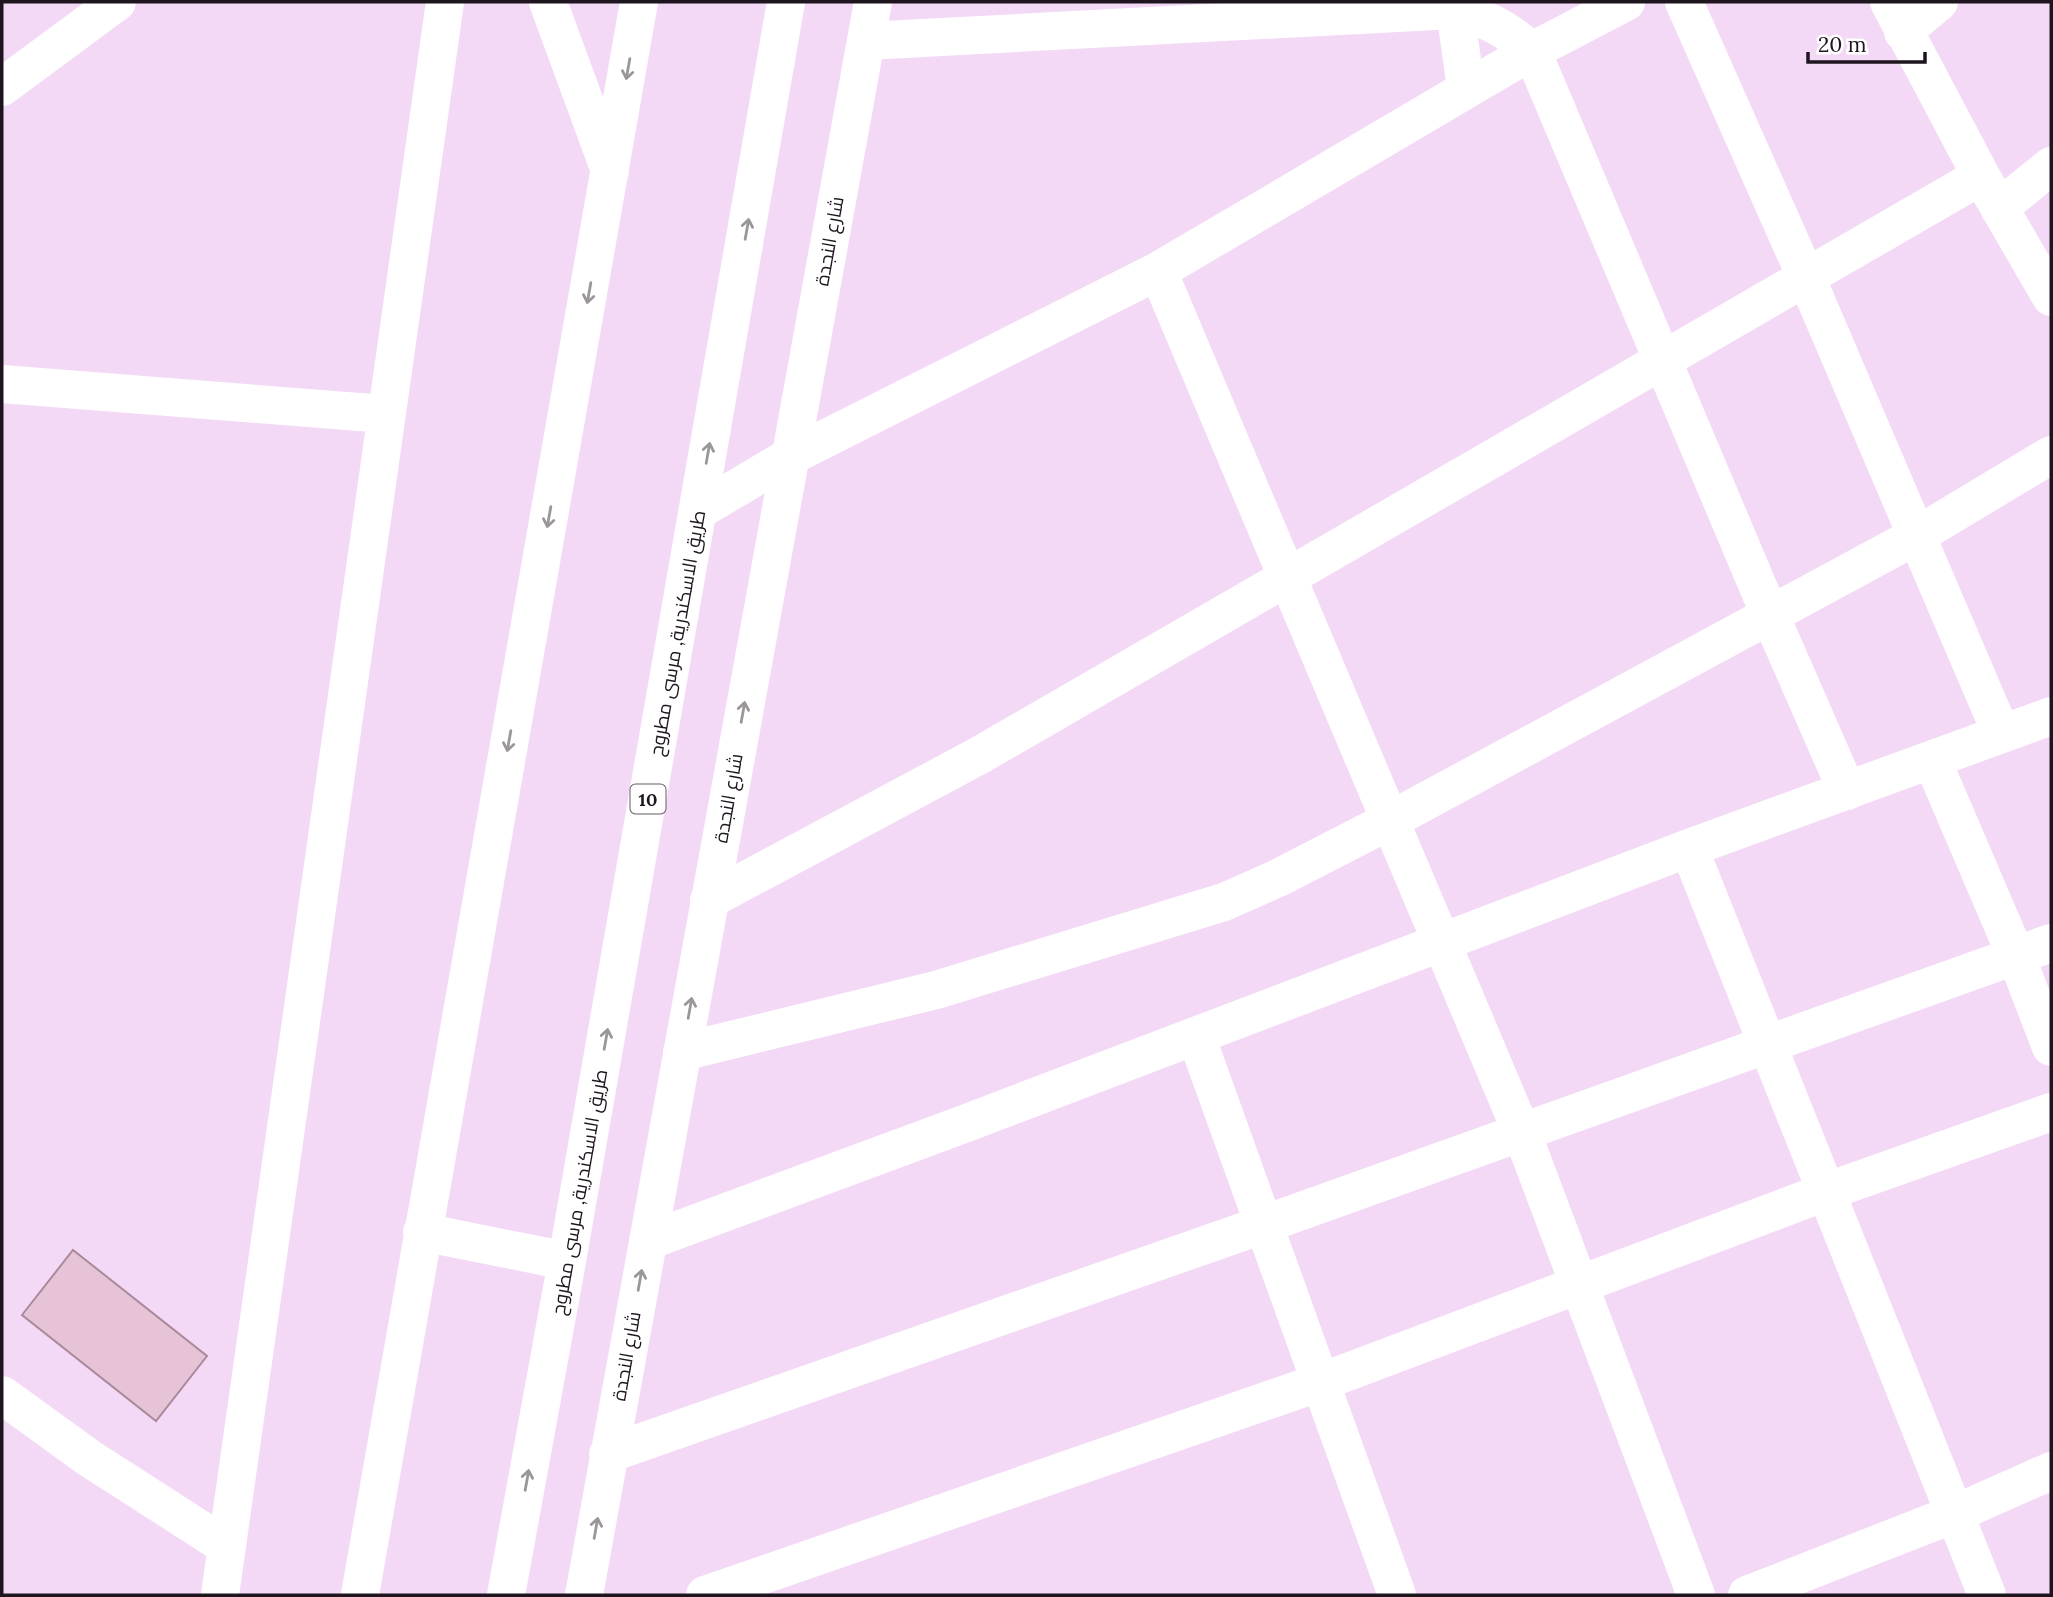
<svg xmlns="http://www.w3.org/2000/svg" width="2053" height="1597" viewBox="0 0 2053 1597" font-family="Lora,Cairo,serif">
	<rect width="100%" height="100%" fill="#f3d9f6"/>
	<path fill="#e6c3d7" stroke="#aa899b" stroke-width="2" d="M73,1250l134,106 -51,65 -134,-106z"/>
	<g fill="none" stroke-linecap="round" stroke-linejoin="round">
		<path stroke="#fff" stroke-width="38" d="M1454,2l12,87
			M1684,2l122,275 195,456
			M1889,2l92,174 70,121
			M1903,32l36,-30
			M866,41l588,-31c33,8 52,19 78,41l238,564 77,176
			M2,87l115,-85
			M1999,208l52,-42
			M1158,271l364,862 174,462
			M2,384l383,30
			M698,511l91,-54 369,-186 374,-220 94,-49
			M1932,760l84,196 35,91
			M1689,848l298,747
			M709,900l271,-145 1001,-579
			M1196,1036l201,559
			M682,1052l254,-62 288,-88 54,-24 111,-57 527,-285 135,-81
			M648,1241l316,-117 725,-276 362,-132
			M2,1395l87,63 137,88
			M608,1454l657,-230 786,-281
			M220,1595l225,-1593
			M584,1595l289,-1593
			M705,1595l616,-213 507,-191 223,-79
			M1747,1595l207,-81 97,-43"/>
		<path stroke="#fff" stroke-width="38" d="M548,2l62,169
			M422,1232l145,29
			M360,1595l279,-1593
			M506,1595l61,-334 219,-1259"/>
	</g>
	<defs><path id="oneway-shaft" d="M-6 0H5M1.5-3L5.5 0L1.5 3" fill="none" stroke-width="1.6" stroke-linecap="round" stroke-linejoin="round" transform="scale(1.75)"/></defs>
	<g stroke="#9a969a">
		<use href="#oneway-shaft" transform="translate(628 69) rotate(100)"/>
		<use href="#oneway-shaft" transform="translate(747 229) rotate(-80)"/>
		<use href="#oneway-shaft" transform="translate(589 293) rotate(100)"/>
		<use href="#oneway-shaft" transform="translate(708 453) rotate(-80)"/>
		<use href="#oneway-shaft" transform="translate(549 517) rotate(100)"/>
		<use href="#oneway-shaft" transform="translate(743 712) rotate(-80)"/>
		<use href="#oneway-shaft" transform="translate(509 741) rotate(100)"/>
		<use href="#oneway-shaft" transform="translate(690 1008) rotate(-80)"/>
		<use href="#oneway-shaft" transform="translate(606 1039) rotate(-80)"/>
		<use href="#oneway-shaft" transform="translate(640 1280) rotate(-80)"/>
		<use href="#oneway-shaft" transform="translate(527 1480) rotate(-80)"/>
		<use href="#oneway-shaft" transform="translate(596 1528) rotate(-80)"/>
	</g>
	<g text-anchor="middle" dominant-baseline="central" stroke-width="6" stroke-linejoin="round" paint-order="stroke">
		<rect fill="#fff" stroke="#625b62" stroke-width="2" x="630.5" y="784.5" width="35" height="29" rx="5"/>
		<g font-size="18" font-weight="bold" fill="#1e151f">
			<text x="648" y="799">10</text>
		</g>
		<g font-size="19" fill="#1e151f" stroke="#fff">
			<text transform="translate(829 241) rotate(-80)">شارع النجدة</text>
			<text transform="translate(677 633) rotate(-80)">طريق الاسكندرية, مرسى مطروح</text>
			<text transform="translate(728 798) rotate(-80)">شارع النجدة</text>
			<text transform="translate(579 1192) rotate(-80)">طريق الاسكندرية, مرسى مطروح</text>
			<text transform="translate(626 1356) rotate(-80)">شارع النجدة</text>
		</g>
	</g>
	<rect width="2053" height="1597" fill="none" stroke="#1e151f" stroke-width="7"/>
	<path d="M1808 52v10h117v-10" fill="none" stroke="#1e151f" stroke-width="3.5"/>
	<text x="1818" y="52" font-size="21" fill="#1e151f" stroke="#ffffff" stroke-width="5" paint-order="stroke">20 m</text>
</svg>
